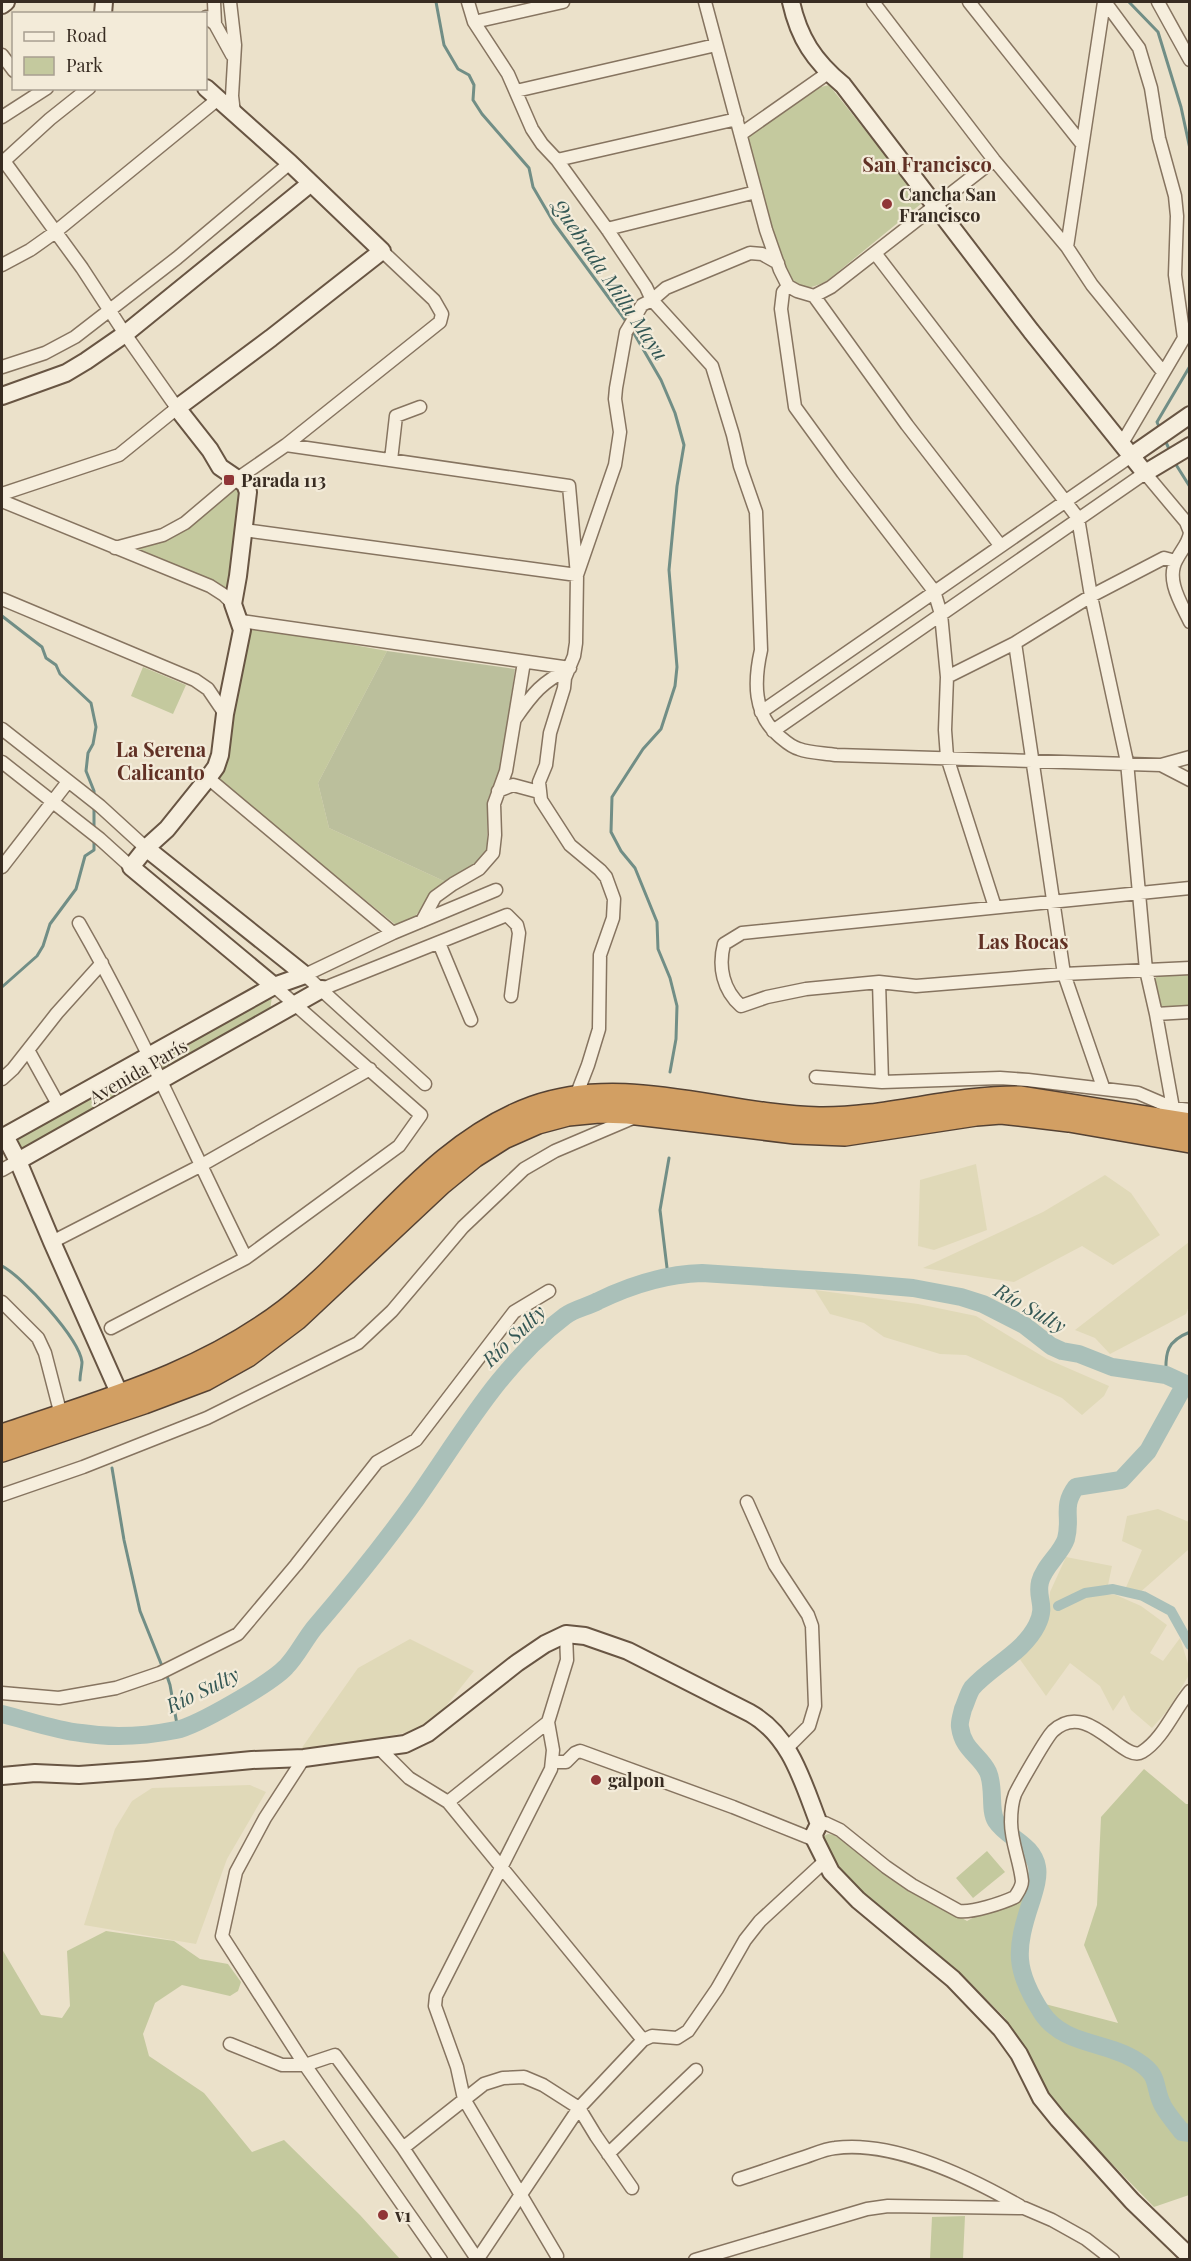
<svg xmlns="http://www.w3.org/2000/svg" width="1191" height="2261" viewBox="0 0 1191 2261" font-family="'Playfair Display',serif">
	<rect width="100%" height="100%" fill="#ebe1ca"/>
	<path fill="#e0d9b8" d="M976,1164l11,66 -53,20 -16,-4 2,-66z
		M1105,1175l26,18 29,42 -47,30 -31,-19 -68,36 -91,-14 120,-56z
		M1189,1242v64l-3,8 -76,40 -15,-16 -20,-8z
		M815,1290l103,14 58,12 71,43 62,27 -5,10 -22,19 -20,-17 -96,-43 -26,-1 -56,-17 -20,-14 -34,-9z
		M1158,1509l31,13v27l-52,46 -13,-3 18,-42 -20,-9 5,-25z
		M1066,1557l46,9 -5,24 -17,3 26,2 25,11 26,19 -17,28 13,8 17,-23 9,29v8l-21,35 -16,18 -21,-18 -7,-15 -11,16 -13,-25 -30,-23 -24,33 -27,-38 29,-46 2,-20z
		M410,1639l64,32 -32,40 -24,19 -52,11 -65,8 57,-81z
		M250,1785l16,7 -39,67 -31,85 -112,-19 31,-96 17,-28 20,-13z"/>
	<path fill="#c4c99e" d="M829,85l92,115 1,3 -94,77c-13,7 -26,13 -38,0l-19,-50 -25,-94 71,-48z
		M234,489l4,2 2,7 -11,95 -16,-12 -86,-33 47,-12z
		M248,626l139,25 -69,132 11,45 117,54 -15,13 -17,23 -18,7 -182,-148z
		M143,667l43,18 -13,29 -42,-18z
		M1189,972v37l-27,-1 -7,-28 2,-5z
		M270,996l2,1 -2,13 -105,59h-3l-4,-5 2,-6z
		M146,1066l4,1 3,10 -128,71 -7,-1 -2,-9z
		M1144,1769l42,35h3v391l-35,12 -102,-105 -47,-84 -40,-40 -105,-85 -19,-19 -16,-30 -1,-8 4,-2 6,1 93,63 40,23 68,-38c-18,55 -20,70 10,121l73,19 -34,-78 13,-40 4,-88z
		M987,1851l18,21 -32,26 -17,-20z
		M106,1931l68,10 26,18 28,5 13,18 -3,9 -8,5 -48,-11 -27,18 -12,31 6,22 55,37 48,59 32,-12 76,75 40,44h-398v-310l39,66 21,3 8,-12 -3,-55z
		M965,2216l-2,43h-33l2,-42z"/>
	<path fill="#bbbf9c" d="M387,651l128,18 -14,99 -13,31 -1,55 -6,6 -35,22 -117,-54 -11,-45z"/>
	<g fill="none" stroke-linecap="round" stroke-linejoin="round">
		<path stroke="#718e86" stroke-width="3" d="M436,2l8,43 14,24 11,6 5,10 -1,15 9,14 47,54 4,19 21,36 74,101
			M1129,2l29,30 23,75 9,42
			M632,330l29,50 14,33 9,32 -7,41 -8,84 8,97 -2,19 -14,43 -18,20 -31,48 -1,35 10,19 14,17 22,54 1,27 12,29 7,28 -1,33 -6,33
			M1160,429l-3,-7 33,-56
			M1164,438l6,13
			M1175,463l15,24
			M2,616l40,31 4,11 10,7 4,9 31,29 5,24 -3,17 -5,9 -2,18 8,20v6
			M94,830v-23
			M2,987l35,-31 6,-10 7,-22 26,-35 9,-33 9,-6v-10
			M2,1266c20,10 77,72 80,96 0,5 -2,12 -2,18
			M668,1276l-8,-66 9,-52
			M1166,1375c-1,-23 1,-34 24,-43
			M112,1468l12,72 16,71 22,55
			M167,1676l3,9 8,45"/>
		<path stroke="#aac0b9" stroke-width="10" d="M1058,1606l27,-13 28,-4 30,7 28,15 19,34"/>
		<path stroke="#aac0b9" stroke-width="18" d="M1185,1384l-37,67 -27,29 -45,7c-15,20 -4,30 -10,52 -5,15 -22,27 -26,43 -4,17 7,23 -3,43 -14,28 -46,41 -65,63 -4,6 -6,15 -9,21 -1,5 -4,13 -3,18 3,23 20,28 28,45 7,16 1,38 8,49 11,17 37,23 41,46 2,11 -3,25 -6,35 -16,48 -17,68 11,111 22,33 65,28 95,48 25,16 15,24 26,45 5,9 13,18 19,26l8,1
			M2,1714c25,6 52,16 79,19 30,5 65,3 95,-3 21,-4 95,-47 110,-63 11,-11 19,-28 29,-40 36,-42 70,-84 102,-129 45,-64 84,-134 148,-182 9,-7 22,-9 33,-15 33,-16 67,-27 104,-28l153,10 58,5 48,9 22,7 41,21 27,21 11,5 17,3 33,13 54,8 24,11"/>
		<g stroke="#867460" stroke-width="15">
			<path id="street" d="M214,2l1,22
				M230,2l5,43 -3,51 2,17
				M468,2l6,20 34,52 24,55 10,15 15,16 50,69 39,58 6,13 60,66 21,69 7,31 16,46 5,138c-7,31 -8,64 18,86 6,5 12,11 20,13 11,4 25,4 37,6l325,10 29,-8
				M705,2l61,228 14,40 8,16 9,5 17,5 17,-9 163,-127
				M873,2l121,158 73,87 25,38 71,87
				M969,2l113,142
				M1105,2l34,46 12,40 8,50 16,58 2,20 -2,59 9,63 -63,107
				M1158,2l32,58
				M206,17l9,7 17,31
				M474,22l89,-20
				M2,55l12,16
				M516,91l200,-46
				M2,117l45,-29
				M741,134l87,-61
				M557,160l180,-41
				M607,229l149,-37
				M1067,247l37,-245
				M875,253l203,265 13,78 36,166 19,208 10,44 17,94
				M2,265l28,-15 24,-17 164,-134
				M788,286l-5,6 -2,17 14,98 48,66 91,118 7,23 6,63 -2,53 2,27 48,150
				M814,296l93,129 93,120
				M2,367l43,-14 30,-16 102,-79 113,-95
				M286,445l283,41 8,89 -1,68 -2,13 -9,22 -1,10 -14,45 -4,32 -7,17 2,18 29,45 30,25 6,7 8,22 -1,19 -13,37 -1,74 -11,36 -12,31
				M391,460l5,-44 24,-9
				M2,494l117,-39 58,-47 -52,-74 -43,-66 -78,-107 46,-42 39,-31
				M2,501l208,85 14,9 9,9
				M244,530l333,45 38,-110 5,-33 -5,-33 1,-11 10,-56 16,-27 10,-5 14,-12 84,-35 12,1 16,9
				M1190,533c-2,11 -8,16 -13,26 -12,20 4,44 13,63
				M115,548l48,-13 22,-12 52,-44 49,-34 154,-123 2,-8 -8,-14 -52,-49
				M2,599l193,81 13,9 17,25
				M241,621l329,47
				M1015,643l49,331 39,113
				M947,677l68,-34 76,-47 73,-38 11,3
				M761,712l370,-256
				M515,719c18,-26 27,-37 55,-51
				M2,729l98,77 46,42
				M773,731l372,-258 41,49 4,10
				M2,762l98,77 31,28
				M1161,765l29,15
				M208,778l185,155
				M498,791l15,-6 26,7
				M2,867l65,-84
				M1190,888l-448,45 -18,11c-6,23 -1,46 17,62l26,-9 39,-8 73,-7 37,4 148,-12 126,-6
				M422,921l13,-24 18,-13 26,-15 14,-16 2,-18 -1,-31 12,-33 18,-109
				M79,923c62,108 111,223 167,335
				M439,943l32,77
				M879,982l3,100
				M322,989l185,-74 10,10 2,8 -8,63
				M1156,1014l34,-2
				M28,1050l31,56
				M816,1077l66,5 118,-4 28,2 110,13 35,15 17,2
				M2,1079l11,-10 44,-56 45,-50
				M425,1084l-120,-109 88,-42 103,-43
				M2,1170l16,-9
				M52,1242l148,-76 170,-97
				M2,1302l36,36 7,15 16,62
				M111,1328l135,-70 153,-112 22,-31 -147,-129
				M2,1495l81,-28 124,-49 151,-75 34,-32 71,-84 61,-58 31,-18 80,-34
				M747,1502l28,63 33,50 4,11 3,80 -6,20 -22,22
				M2,1693l57,5 57,-10 44,-15 78,-39 58,-69 81,-103 39,-22 98,-128 35,-21
				M379,1748l30,30 39,24 195,238
				M304,1758l-39,60 -29,54 -14,64 83,129 136,195
				M553,1759l4,3h9l9,-9 5,-2 153,56 82,33
				M448,1802l100,-80
				M819,1824l6,-1 15,7 46,37 26,18 47,26c13,2 43,-8 56,-14 3,-5 7,-10 7,-16 -2,-20 -11,-39 -11,-59 0,-8 1,-20 4,-28 5,-10 31,-56 38,-63 35,-33 70,33 89,21 21,-13 32,-42 48,-61
				M230,2044l52,21h23l30,-10 68,93 74,111
				M403,2148l81,-64 19,-6 21,-1 19,8 36,23 17,28 36,52
				M608,2154l88,-84
				M739,2179c22,-7 44,-15 66,-22 9,-3 20,-8 30,-9 58,-8 136,30 185,58
				M557,2256l-93,-157 -7,-32 -22,-61 1,-10 115,-227 2,-19 -5,-28 19,-62 -1,-26
				M477,2260l102,-152 64,-68 9,-4 25,2 11,-7 29,-42 28,-49 15,-19 64,-59
				M695,2260l172,-51 21,-3 136,2 28,12 34,19 27,21"/>
		</g>
		<g stroke="#685543" stroke-width="20">
			<path id="secondary" d="M791,2c8,36 23,59 52,83l188,246 114,142 45,-27
				M2,5l4,-3
				M103,14l1,-12
				M206,88l84,75 92,88 -111,87 -94,70 33,42 10,17 25,17 3,8 -10,84 -5,28 9,26 -17,84 -5,41 -4,12 -8,11 -41,51 -21,19 -15,19 143,119
				M2,396l64,-23 20,-12 39,-27 186,-151
				M1131,456l59,-41
				M146,848l159,127
				M18,1161l304,-172
				M120,1395l-68,-153 -34,-81 -13,-25 269,-150 31,-11
				M2,1776l33,-3 44,2 68,-5 105,-10 52,-2 101,-14 23,-11 89,-70 28,-19 21,-10 19,2 43,15 122,62c41,23 53,70 69,111l-5,10 1,6 16,32 27,28 95,79 48,50 18,25 22,44 17,21 74,82 58,56"/>
		</g>
		<g stroke="#554233" stroke-width="24">
			<path id="highway" d="M2,1435c99,-34 198,-60 283,-125 83,-64 146,-166 248,-203 92,-33 191,9 286,11 68,1 134,-22 202,-21l169,27
				M2,1451l142,-48 61,-23 43,-24 49,-37 144,-135 33,-27 30,-19 34,-15 30,-8 31,-3 29,1 167,20 50,2 131,-20 25,-2 68,8 121,21"/>
		</g>
		<use href="#street" stroke="#f6eedd" stroke-width="12"/>
		<use href="#secondary" stroke="#f6eedd" stroke-width="16"/>
		<use href="#highway" stroke="#d29f63" stroke-width="21"/>
	</g>
	<g fill="#903537" stroke="#f3ebd9" stroke-width="2">
		<circle cx="887" cy="204" r="6"/>
		<rect x="223" y="474" width="12" height="12" rx="3"/>
		<circle cx="596" cy="1780" r="6"/>
		<circle cx="383" cy="2215" r="6"/>
	</g>
	<g text-anchor="middle" dominant-baseline="central" stroke-width="4.5" stroke-linejoin="round" paint-order="stroke">
		<g font-size="18" font-weight="bold" fill="#382c22" stroke="#f3ebd9" text-anchor="start">
			<text x="899" y="194">Cancha San<tspan x="899" dy="21">Francisco</tspan></text>
			<text x="241" y="480">Parada 113</text>
			<text x="608" y="1780">galpon</text>
			<text x="395" y="2215">v1</text>
		</g>
		<g font-size="18" fill="#382c22" stroke="#f3ebd9">
			<text transform="translate(138 1071) rotate(-30)">Avenida París</text>
		</g>
		<g font-size="20" font-weight="bold" fill="#613125" stroke="#f3ebd9">
			<text x="927" y="163">San Francisco</text>
			<text x="161" y="748">La Serena<tspan x="161" dy="23">Calicanto</tspan></text>
			<text x="1023" y="940">Las Rocas</text>
		</g>
		<g font-size="20" font-style="italic" fill="#335754" stroke="#f3ebd9">
			<text transform="translate(611 279) rotate(56)">Quebrada Millu Mayu</text>
			<text transform="translate(1031 1307) rotate(30)">Río Sulty</text>
			<text transform="translate(513 1335) rotate(-44)">Río Sulty</text>
			<text transform="translate(202 1689) rotate(-26)">Río Sulty</text>
		</g>
	</g>
	<rect width="1191" height="2261" fill="none" stroke="#382c22" stroke-width="6"/>
	<rect x="12" y="12" width="195" height="78" fill="#f3ebd9" stroke="#a89f90" stroke-width="1.5"/>
	<rect x="24" y="32" width="30" height="9" fill="#f6eedd" stroke="#a89f90" stroke-width="1.5"/>
	<text x="66" y="42" font-size="18" fill="#382c22">Road</text>
	<rect x="24" y="57" width="30" height="18" fill="#c4c99e" stroke="#a89f90" stroke-width="1.5"/>
	<text x="66" y="72" font-size="18" fill="#382c22">Park</text>
</svg>
